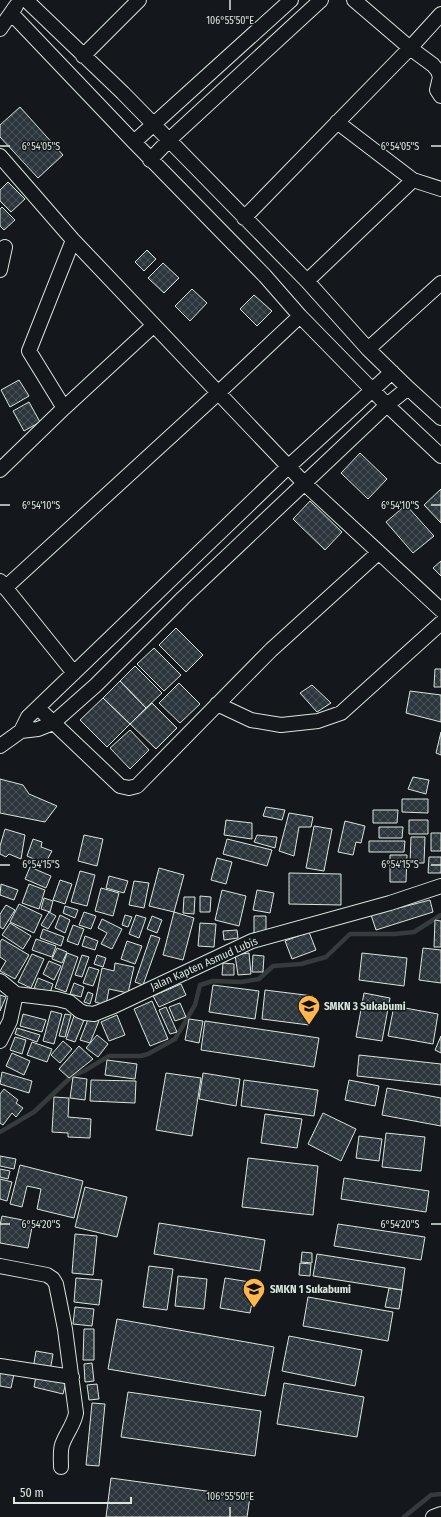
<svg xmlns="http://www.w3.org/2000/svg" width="441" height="1517" viewBox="0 0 441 1517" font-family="'Fira Sans Condensed',sans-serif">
	<defs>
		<pattern id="building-cross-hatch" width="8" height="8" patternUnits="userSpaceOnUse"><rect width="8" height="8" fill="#2c363c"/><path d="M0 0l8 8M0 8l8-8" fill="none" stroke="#4a5358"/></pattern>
	</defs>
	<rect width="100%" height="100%" fill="#14181c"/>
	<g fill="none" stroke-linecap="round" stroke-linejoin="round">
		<path stroke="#363b3e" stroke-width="4.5" d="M0,1132l34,-20 38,-36 12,-5 25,-15h32l7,-2 27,-15 20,-34 5,-20 13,-4 28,1 18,-3 14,-13 28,-2 25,-7 24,-23h44l20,-2 27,-17
			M404,1517l27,-22 10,-1"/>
	</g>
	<path fill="url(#building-cross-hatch)" stroke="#d8e6dc" d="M20,107l43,48 -25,23 -38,-41v-12z
		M8,182l17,17 -14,13 -11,-11v-11z
		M2,207l13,13 -11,10 -4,-4v-17z
		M147,250l9,9 -12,12 -9,-9z
		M163,263l16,15 -15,15 -16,-15z
		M192,289l15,14 -17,18 -15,-15z
		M254,295l18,16 -15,15 -17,-17z
		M19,380l10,16 -19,11 -9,-17z
		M29,402l11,20 -16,9 -11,-20z
		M360,453l27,26 -19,20 -27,-26z
		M441,489v34l-17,-18z
		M310,501l32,31 -17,18 -32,-31z
		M406,505l28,31 -21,17 -27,-31z
		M441,561v15l-8,-8z
		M176,628l27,27 -17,17 -27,-27z
		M154,648l27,27 -17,16 -27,-27z
		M135,666l27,27 -16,15 -26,-27z
		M435,669h6v18h-7z
		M120,681l26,27 -16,16 -27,-26z
		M179,683l21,21 -20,19 -21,-20z
		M312,685l19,18 -14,9 -17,-19z
		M410,691l31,4v27l-35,-9z
		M103,698l27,26 -23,23 -27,-27z
		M152,703l25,25 -21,21 -26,-25z
		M130,730l19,20 -19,19 -20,-21z
		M441,732v23l-5,-2z
		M413,777l16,3 -3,14 -18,-5z
		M0,779l23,6 6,9 28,12 -12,16 -45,-9z
		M402,799h26v14l-26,-1z
		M266,807l19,3 -3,10 -19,-4z
		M373,810h25l-1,13h-24z
		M289,813l24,4 -2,10h-12l-5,29 -15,-5z
		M226,820l26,3v16l-28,-4z
		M409,820h19v14h-19z
		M345,821l20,5 -4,17 -5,-1 -3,13 -15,-3z
		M314,826l18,3 -8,42 -18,-3z
		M379,827h24l-1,11h-23z
		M5,829l20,6 -4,24 -12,-5 -3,3 -6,-3v-8z
		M431,833h10v18h-10z
		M84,835l19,4 -6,27 -19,-5z
		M257,835l20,2 -2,11 -21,-6z
		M411,837h14l-1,26h-14z
		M33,839l9,3 -1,5 11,4 -7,13 -18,-8z
		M227,839l45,11 -5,16 -44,-12z
		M369,841h36l-1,11h-35z
		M390,855h17l-1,27h-16z
		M429,857h12v16h-13z
		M217,858l15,4 -6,22 -15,-4z
		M30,867l21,9 -5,12 -21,-9z
		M159,868l25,7 -10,37 -25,-6z
		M80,871l15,4 -8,31 -16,-4z
		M289,873l52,1v31l-52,-1z
		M109,876l19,5 -4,12 -18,-5z
		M60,880l12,4 -7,20 -12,-4z
		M134,881l15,2 -5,25 -15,-3z
		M1,884l17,6 -4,10 -14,-5z
		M29,884l16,6 -6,19 -17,-6z
		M101,888l18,5 -6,23 -18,-5z
		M222,890l24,6 -7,30 -24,-6z
		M257,890l17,3 -4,20 -17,-3z
		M200,896l11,1 -1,15h-10z
		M184,897h11l-1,17 -11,-1z
		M44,898l9,3 -3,11 -9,-3z
		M430,900l3,12 -57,18 -5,-15z
		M19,904l23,11 -8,18 -24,-11z
		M6,905l9,5 -12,19 -3,-2v-13z
		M65,906l13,4 -3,8 -12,-5z
		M49,912l7,4 -8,13 -7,-4z
		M84,912l12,4 -5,13 -12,-4z
		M174,912l20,6 -11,42 -20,-5z
		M60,915l10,5 -5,13 -10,-5z
		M125,915l7,2 -4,10 -6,-2z
		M136,915l10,3 -7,20 -10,-4z
		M152,916l10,4 -5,13 -10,-4z
		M254,916h12v19h-12z
		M102,919l20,10 -10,20 -11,-5 6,-11 -9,-5z
		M435,920l6,1v26h-7z
		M10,923l21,13 -8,13 -21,-14z
		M200,923l16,1 -2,23 -16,-1z
		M73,925l11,4 -6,16 -11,-4z
		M43,929l21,8 -3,9 -21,-8z
		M237,930l1,8 -14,2 -1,-9z
		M309,932l7,18 -24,9 -7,-18z
		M151,935l9,3 -17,47 -8,-3z
		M85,936l13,5 -3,9 -13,-4z
		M2,939l27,16 -14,24 -15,-8 6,-10 -6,-4v-15z
		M36,939l20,7 -4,11 -20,-7z
		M127,941l15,5 -7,18 -14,-5z
		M57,948l10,4 -5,11 -10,-4z
		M423,948l18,2v33l-22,-3z
		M67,953l11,4 -12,35 -11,-4z
		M249,953l2,21 -13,1 -3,-20z
		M362,953l45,5 -3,28 -45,-6z
		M32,954l12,5 -13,29 -13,-6z
		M82,955l7,2 -7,20 -7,-2z
		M97,955l9,3 -3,9 -9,-3z
		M253,955l11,1 -1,16h-11z
		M49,961l12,5 -7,14 -11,-6z
		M115,963l19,4 -6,26 -19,-4 -3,16 -11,-3 7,-34 12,3z
		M223,963l11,1v11h-12z
		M89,967l10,3 -6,16 -10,-3z
		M38,978l15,6 -4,12 -16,-5z
		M74,983l10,4 -3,10 -11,-3z
		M181,984l5,11 -27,12 -6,-11z
		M213,985l46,6 -4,28 -46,-7z
		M265,990l48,6 -4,29 -47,-6z
		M88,992l5,2 -3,10 -6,-2z
		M364,993l26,5 -8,43 -26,-4z
		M0,995l6,2 -6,14z
		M152,1001l16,38 -18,7 -16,-37z
		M180,1003l6,14 -11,4 -6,-14z
		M394,1006l44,8 -5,30 -45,-8z
		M166,1007l11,25 -7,2 -11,-24z
		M51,1011l11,3 -8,30 -11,-3z
		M23,1014l23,6 -4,12 -22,-6z
		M65,1014l6,1 -6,22 -6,-1z
		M117,1015l8,20 -16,6 -8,-19z
		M74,1016l10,4 -9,22 -9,-3z
		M89,1017l10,4 -9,22 -10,-3z
		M189,1019l14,2 -4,22 -14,-3z
		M205,1021l114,17 -5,29 -113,-17z
		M17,1028l23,7 -3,7 -22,-8z
		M97,1035l11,9 -10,13 -12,-9z
		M441,1036v17l-6,-3z
		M15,1037l11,3 -4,14 -12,-4z
		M63,1041l9,8 -12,14 -9,-8z
		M32,1042l20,7 -5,13 -20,-7z
		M79,1046l14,13 -24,19 -10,-9z
		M12,1053l18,8 -6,14 -18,-9z
		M359,1055l82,9v21l-84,-9z
		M107,1060l30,4 -2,15 -30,-4z
		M2,1072l30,9 -3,12 -29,-9z
		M166,1073l35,5 -9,58 -36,-6z
		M203,1073l37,6 -4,27 -37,-7z
		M73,1077l14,2 -2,21 -15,-2z
		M91,1080l45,1 -1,22 -45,-2z
		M244,1080l74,10 -4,26 -73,-10z
		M349,1080l30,6 -4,20 -30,-6z
		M387,1088l54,10v28l-59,-11z
		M4,1089l14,11 -2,3 7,5 -7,9 -4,-4 -9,12 -3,-2v-29z
		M54,1097l15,1 -1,19 23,2 -1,19 -22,-1v-4l-16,-1z
		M323,1113l33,16 -15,32 -33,-17z
		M265,1114l37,5 -5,29 -36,-5z
		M386,1133l39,4 -4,34 -39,-4z
		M359,1136l23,3 -3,22 -23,-3z
		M0,1156l16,3 -2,10 -14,-3z
		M248,1158l70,8 -5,49 -71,-8z
		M20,1165l63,16 -9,37 -37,-9 4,-20 -14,-3 -5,21 -12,-3z
		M0,1169l10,2 -2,8 -8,-2z
		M344,1178l85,13 -3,21 -85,-13z
		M0,1179l12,3 -5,19 -7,-2z
		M85,1187l42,10 -10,40 -42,-10z
		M2,1216l31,6 -5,26 -28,-5v-18z
		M159,1223l106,17 -5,31 -106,-17z
		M338,1224l87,13 -4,23 -87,-14z
		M75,1234l22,2 -4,39 -21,-2z
		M302,1252l10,1v10l-11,-1z
		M317,1254l88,14 -3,22 -89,-14z
		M300,1263l11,1 -1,12 -11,-1z
		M149,1266l24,3 -6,41 -24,-3z
		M178,1276l29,3 -3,30 -29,-3z
		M76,1278l26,2 -3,25 -25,-3z
		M225,1278l31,5 -6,30 -30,-5z
		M389,1288l13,2 -3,19 -14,-2z
		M308,1297l85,15 -5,29 -85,-15z
		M75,1307l19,2 -2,17 -19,-2z
		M117,1319l157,28 -9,49 -157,-27z
		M84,1329h10v31h-11z
		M289,1336l73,14 -7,36 -73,-15z
		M36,1351l17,3 -3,17 -17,-2z
		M92,1363l2,18 -9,1 -1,-18z
		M0,1372l14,2 -3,14 -11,-2z
		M36,1376l30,6 -3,12 -29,-7z
		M284,1383l80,14 -7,40 -80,-13z
		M97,1384l2,15 -10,1 -2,-15z
		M128,1392l133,19 -6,45 -134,-19z
		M92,1403l13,1 -6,62 -13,-1z
		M111,1478l139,19 -3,20h-141z"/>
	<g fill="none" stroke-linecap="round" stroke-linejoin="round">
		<g stroke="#d8e6dc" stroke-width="16">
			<path id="street" d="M26,0l97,93 184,188 61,68 40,39 33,30
				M354,0l56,48 23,17 5,6 2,6 -3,13 4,6
				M11,13l123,129 131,134 35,40 87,89 54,51
				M0,29l16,-23
				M83,56l56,-56
				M337,122l76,58 28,9
				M134,142l157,-142
				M0,156l73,84 231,243 137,127
				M150,160l19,-20 152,-140
				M244,218l166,-170 31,-34
				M0,270l5,-23
				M307,281l106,-101
				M368,349l73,-66
				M64,408l-35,-57 44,-111
				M0,470l64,-62 90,-83
				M0,581l74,92
				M5,588l213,-195 82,-77
				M217,704l34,16 30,5 37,-4 23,-8 100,-90
				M38,708l82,78 9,2 8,-2 134,-136 107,-97
				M21,731l17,-2 15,-6 43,-38 87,-87 204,-193 21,-17
				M0,746l21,-15 7,-14 261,-251 103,-94
				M0,981l16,13
				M16,994l41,5 12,3 11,9 5,2 9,1 20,-8 138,-65 138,-38 51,-17
				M0,1041l10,-20 6,-27
				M0,1266l47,9 6,4 3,5 9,45 11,84c-2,12 -10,20 -14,32 -2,7 -1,15 -1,22
				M0,1366l72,11
				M433,1517l8,-3"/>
		</g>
		<use href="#street" stroke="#14181c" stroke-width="14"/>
	</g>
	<path fill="none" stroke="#d8e6dc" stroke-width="1.5" d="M230,0v10M0,146h10M431,146h10M0,505h10M431,505h10M0,865h10M431,865h10M0,1224h10M431,1224h10M230,1507v10"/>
	<defs>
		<g id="school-pin" transform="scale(1.15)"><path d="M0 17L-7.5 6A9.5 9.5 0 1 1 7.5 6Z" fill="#ffb74d" stroke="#14181c"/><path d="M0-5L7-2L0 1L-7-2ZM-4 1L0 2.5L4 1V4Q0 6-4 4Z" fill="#111"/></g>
	</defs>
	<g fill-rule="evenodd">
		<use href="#school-pin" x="309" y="1006"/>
		<use href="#school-pin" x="254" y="1289"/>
	</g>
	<g text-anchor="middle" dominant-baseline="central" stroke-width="3" stroke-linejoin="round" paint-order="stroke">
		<g font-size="11" fill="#d8e6dc" stroke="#14181c">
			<text transform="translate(204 964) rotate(-24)">Jalan Kapten Asmud Lubis</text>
		</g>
		<g font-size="11" font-weight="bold" fill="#d8e6dc" stroke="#14181c" text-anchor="start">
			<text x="324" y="1006">SMKN 3 Sukabumi</text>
			<text x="270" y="1289">SMKN 1 Sukabumi</text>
		</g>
	</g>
	<g font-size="10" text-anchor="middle" fill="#d8e6dc" stroke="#14181c" stroke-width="3" stroke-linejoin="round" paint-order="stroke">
		<text x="230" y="24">106°55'50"E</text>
		<text x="41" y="150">6°54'05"S</text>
		<text x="400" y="150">6°54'05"S</text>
		<text x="41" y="509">6°54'10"S</text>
		<text x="400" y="509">6°54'10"S</text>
		<text x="41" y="868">6°54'15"S</text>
		<text x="400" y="868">6°54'15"S</text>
		<text x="41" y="1228">6°54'20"S</text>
		<text x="400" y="1228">6°54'20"S</text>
		<text x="230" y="1500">106°55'50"E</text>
	</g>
	<path d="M14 1497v6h117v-6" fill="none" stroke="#d8e6dc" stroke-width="2"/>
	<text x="20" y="1497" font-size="12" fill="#d8e6dc" stroke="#14181c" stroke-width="3" paint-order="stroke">50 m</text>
</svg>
